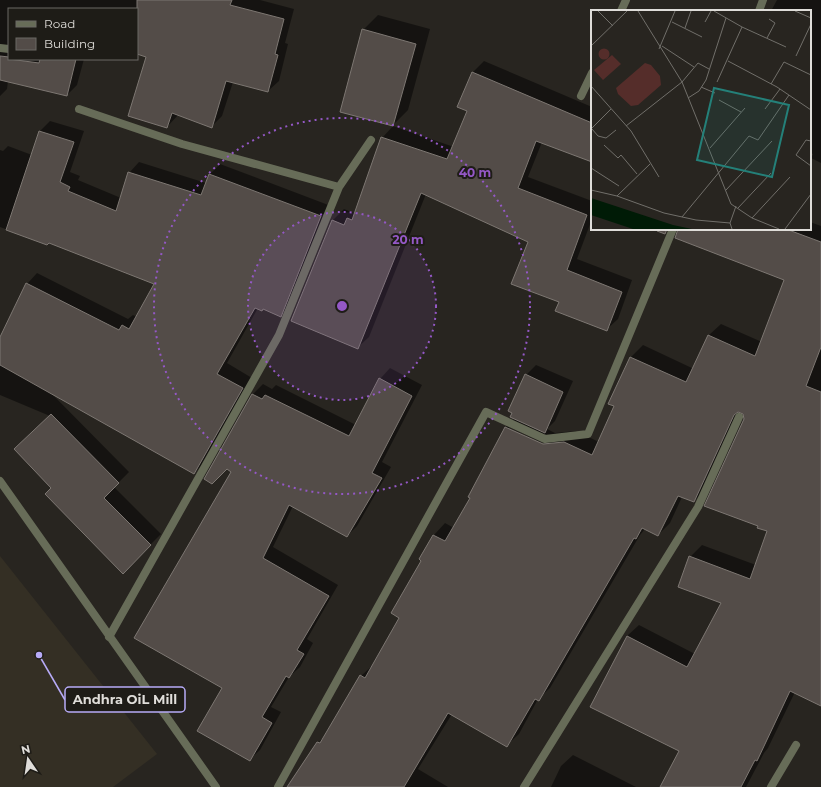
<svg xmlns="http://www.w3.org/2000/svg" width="821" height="787" viewBox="0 0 821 787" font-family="Montserrat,sans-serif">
	<rect width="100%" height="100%" fill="#282520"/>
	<path fill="#342f24" d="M0,556l157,198 -44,33h-113z"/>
	<path fill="#0007" fill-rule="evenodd" d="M0,0h260l34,9 -9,34 3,1 -9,37 -11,10 -35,-9 -11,34 -11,11 -33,-12 -11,12 -20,-71 -10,-3v-44h-128v50h75l-7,26 -10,10 -59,-14 -1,8 -7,7z
		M777,0h44v163l-10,-5 2,-4 -3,-1v-142h-39z
		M378,15l52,14 -22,81 -15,15 -30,-95z
		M484,61l108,46v54l-50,-19 -14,35 64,24v18l-15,40 55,21 -14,39 -12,11 -46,-29 -31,-59 -103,-48 -57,143 -12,11 -25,-127 12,-12 10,4 2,-2 26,-73 11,-12 61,21 14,-37 4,-37z
		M50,121l34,10 -14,41 10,4 -2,4 43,18 8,-25 10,-11 67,21 3,-8 11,-11 111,42 -40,99 -11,10 -16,-7h-6l-31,55 25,15 -47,84 -11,11 -142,-79 77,78 -15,15 47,47 -38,38 -71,-84 -2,-72 -50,-21v-56l27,-55 10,-11 91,46 5,-4 4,2 18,-33 -106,-42 -2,2 -47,-17v-77l3,1 5,-5 24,9 8,-24z
		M810,222l11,4v479l-26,-13 -27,56 -4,5 -18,34h-85l19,-36 -53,-115 12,-11 56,29 27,-52 -32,-45 12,-12 54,20 13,-34 -25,-118 -3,-1 -35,77 -12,12 -12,-4 -12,26 -12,12 -13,-6 -5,6 -90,153 -12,11 -19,35 -12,11 -55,-31 -34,55 30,18h-158l28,-44 9,-9 34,-58 12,-11 27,-48 22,-57 -2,-1 14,-24 11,-12 9,5 18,-31 -3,-1 37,-69 9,-9 11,-43 10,-10 37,16 -18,40 -8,8 8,4 21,-2 23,11 16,-36 -5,-3 21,-46 12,-12 51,24 15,-34 12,-11 41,18 23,-63 -89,-50h114zM509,427l39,18 -1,2 -38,-18z
		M390,368l32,17 -40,77 9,5 -34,59 -10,10 -54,-30 -20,41 65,38 -31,54 6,4 -13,24 -11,10 -18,30 10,5 -21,38 -11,10 -25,-72 8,-216 -5,-4 -22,11 48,-85 10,-10 9,5 4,-4 80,40 24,-46z
		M573,755l63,32h-85l10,-21z"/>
	<path fill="#534c48" stroke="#7d7772" d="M137,0h95l-2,5 54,14 -9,35 3,1 -10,37 -42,-11 -14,47 -40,-15 -5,15 -39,-12 18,-59 -9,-3z
		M362,29l54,15 -23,82 -53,-14z
		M0,56l9,1v2l30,4 1,-4h36l-9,37 -67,-16z
		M472,72l120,51v39l-56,-21 -18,47 69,27 -20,55 55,22 -15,39 -52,-20 4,-9 -48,-18 17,-42 -107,-49 -63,156 -67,-28 41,-101 12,5 3,-7 5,2 29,-83 66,22 20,-48 -10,-4z
		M39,131l35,11 -14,40 10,5 -2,4 48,20 12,-39 73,23 8,-21 112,42 -40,101 -18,-8 -1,2 -7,-3 -38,66 26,14 -49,86 -194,-109v-28l26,-54 93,47 3,-5 7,4 25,-45 -105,-41 -2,2 -41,-15z
		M658,229h9l-2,5 -8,-3z
		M678,229h108l35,13v105l-15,39 15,6v314l-31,-15 -33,70 -2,-1 -14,27h-81l19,-36 -89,-44 37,-71 60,31 34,-64 -43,-16 11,-31 61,23 17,-48 -10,-3 1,-2 -54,-20 40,-87 -1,-5 -5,-2 -4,3 -40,87 -16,-6 -20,40 -16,-8 -6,11 -2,-1 -95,163 -4,-2 -28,48 -59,-34 -44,74h-117l30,-45 3,1 40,-68 5,3 34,-60 -8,-5 30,-52 -2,-2 14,-24 12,6 25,-43 -2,-1 37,-70 38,17 21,-2 28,13 22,-49 -6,-2 22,-47 56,25 22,-47 47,21 29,-76 -109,-42z
		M525,374l38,18 -18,41 -35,-16 2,-4 -4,-2z
		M379,378l33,18 -40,77 10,5 -35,59 -58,-32 -26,53 66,38 -32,54 7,4 -15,24 -3,-2 -24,41 10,6 -22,38 -53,-30 25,-43 -88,-50 97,-166 -4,-3 -15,15 -8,-5 48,-85 10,5 3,-4 84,41z
		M51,414l68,69 -15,15 47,47 -28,29 -78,-80 6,-6 -37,-39z"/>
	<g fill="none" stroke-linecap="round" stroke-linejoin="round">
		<path stroke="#676c58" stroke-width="8" d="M621,11l5,-11
			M759,11l4,-11
			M0,48l9,1
			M581,96l11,-23
			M79,109l103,35 157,43
			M109,637l170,-302 60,-148 32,-47
			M278,787l208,-375 59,27 43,-5 85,-205
			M524,787l174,-280 41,-90
			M771,787l25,-42"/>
		<path stroke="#676c58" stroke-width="8" d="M0,481l216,306"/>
	</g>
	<circle cx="342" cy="306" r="94" fill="#9458c6" fill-opacity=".12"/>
	<g fill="none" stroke="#9458c6" stroke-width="2" stroke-dasharray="2 4">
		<circle cx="342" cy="306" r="94"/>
		<circle cx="342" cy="306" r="188"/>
	</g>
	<g transform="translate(591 10)">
		<rect width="220" height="220" fill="#282520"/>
		<path d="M7.5 44a5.5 5.5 0 1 1 11 0a5.5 5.5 0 1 1-11 0ZM21,45l9,9 -18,16 -9,-10zM54,53l6,2 9,11 1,9 -23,20 -7,1 -13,-12 -2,-6z" fill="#552d2a"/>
		<path d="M0,188l82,27 19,4h-59l-42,-14z" fill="#001b06"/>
		<path fill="none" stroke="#716f6a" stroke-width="1" d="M7,1l15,15M47,1l44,71 49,122 21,14 27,11M123,1l28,16 44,20M204,1l16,7M81,12l30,15M114,12l6,-11M94,18l6,-17M176,28l8,-15 -6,-4M0,36l36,-35M71,36l32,21M68,39l16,-38M205,46l15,-32M137,51l49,26 34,23M126,72l25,-55M180,74l13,-22 27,13M0,76l40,45 28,46M110,77l14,6M97,88l11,-7 7,-11 20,-62M128,90l22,12M174,99l15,-20M35,116l56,-44 16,-19 11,6M0,119l20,-20M1,119l6,7 8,2 10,-8M220,131l-5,-1 -10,15 15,11M13,135l14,13 3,-3 16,19M119,138l35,-40M0,158l28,18M0,180l26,6 47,17 32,7 34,3 2,6M135,180l46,-49M26,186l33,-32M147,198l33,-35M91,207l67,-81 9,4 31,-45M161,208l38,-41M139,213l6,-17M194,219l26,-35"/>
		<path fill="#248079" fill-opacity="0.15" stroke="#248079" stroke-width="2" d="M123,78l75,17 -17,72 -75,-17z"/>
		<rect width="220" height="220" fill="none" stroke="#dfddd9" stroke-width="2"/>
	</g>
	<circle cx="342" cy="306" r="6" fill="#9458c6" stroke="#1e1c17" stroke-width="2"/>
	<g font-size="12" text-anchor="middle" font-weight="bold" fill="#9458c6" stroke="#1e1c17" stroke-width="4" stroke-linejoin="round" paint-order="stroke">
		<text x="475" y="177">40 m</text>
		<text x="408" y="244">20 m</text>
	</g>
	<path fill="none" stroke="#b7abf8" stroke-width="1.5" d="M39 655L65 700"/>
	<circle fill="#b7abf8" stroke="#1e1c17" stroke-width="1.5" cx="39" cy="655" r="4"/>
	<rect fill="#1e1c17" stroke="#b7abf8" stroke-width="1.5" x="65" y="687" width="120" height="25" rx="4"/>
	<g font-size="13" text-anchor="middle" font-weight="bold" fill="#dfddd9">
		<text x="125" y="704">Andhra OiL Mill</text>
	</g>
	<rect x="8" y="8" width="130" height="52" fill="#1e1c17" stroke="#6b6965"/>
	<rect x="16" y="21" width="20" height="6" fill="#676c58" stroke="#6b6965"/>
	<text x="44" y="28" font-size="12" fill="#dfddd9">Road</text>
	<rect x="16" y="38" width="20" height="12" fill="#534c48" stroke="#6b6965"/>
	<text x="44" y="48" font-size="12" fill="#dfddd9">Building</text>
	<g transform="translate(28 759) rotate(347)" stroke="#1e1c17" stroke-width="3" paint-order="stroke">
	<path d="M0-3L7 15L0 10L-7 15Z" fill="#dfddd9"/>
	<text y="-6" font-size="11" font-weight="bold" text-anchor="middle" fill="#dfddd9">N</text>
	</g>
</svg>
